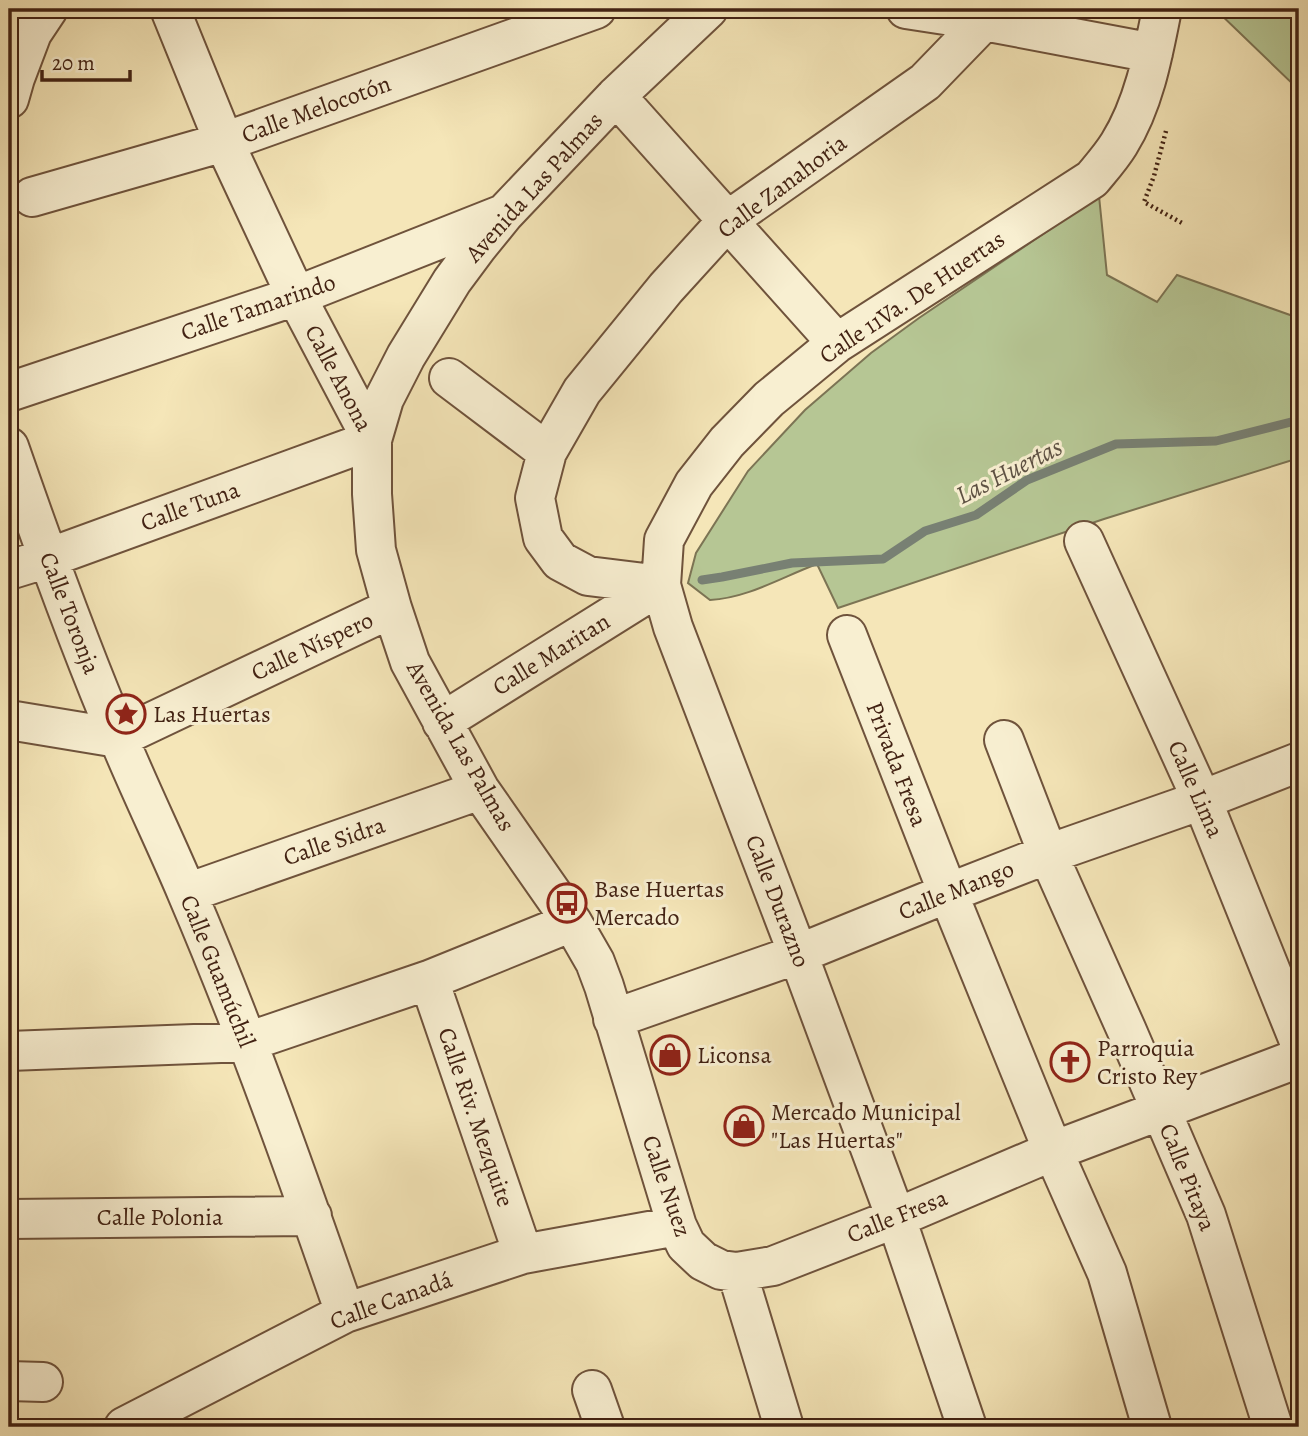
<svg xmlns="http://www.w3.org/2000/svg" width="1308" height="1436" viewBox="0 0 1308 1436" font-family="Alegreya,serif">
	<rect width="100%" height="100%" fill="#f5e6b8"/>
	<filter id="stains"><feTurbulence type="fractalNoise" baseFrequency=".00286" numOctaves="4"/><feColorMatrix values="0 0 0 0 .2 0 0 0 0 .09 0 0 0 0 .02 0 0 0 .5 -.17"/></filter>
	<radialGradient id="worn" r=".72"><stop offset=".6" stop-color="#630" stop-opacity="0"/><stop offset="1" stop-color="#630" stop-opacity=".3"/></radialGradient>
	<path fill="#b6c694" stroke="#7c7454" stroke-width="2" d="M1215,9h84v81z
		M1099,196l8,79 50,27 20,-27 116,41 6,-6v148l-195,61 -266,89 -21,-44c-35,13 -69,34 -107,36l-22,-17 8,-30 52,-82 57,-61 66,-57 48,-35z"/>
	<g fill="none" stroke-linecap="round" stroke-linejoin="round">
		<path stroke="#788073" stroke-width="9" d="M702,580l20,-3 70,-14 91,-4 42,-28 51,-16 51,-35 89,-36 100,-3 83,-21"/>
		<g stroke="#6f533c" stroke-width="42">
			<path id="minor" d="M708,9l-92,87 -112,118 -26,32 -26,35 -46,75 -22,43 -12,41v54l4,56 16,58 18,54 70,128 92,132 23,40 9,24 73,240 9,19 17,16 18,9 16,2 36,-6 123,-48 157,-67 246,-93
				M906,9l78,12 169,32
				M9,11l23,22
				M616,96l221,247
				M9,99l6,-21 17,-45 16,-24
				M32,197l192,-55 372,-133
				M449,378l98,74
				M9,392l287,-96 205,-81
				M9,447c34,98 69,196 110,292 21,51 46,102 68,154 59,138 109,279 158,420
				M1084,541l118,259 97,241
				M9,570l39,-12 324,-118 -76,-144 -72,-154 -54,-133
				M661,585l-73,-9 -28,-15 -17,-23 -8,-40 12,-46 35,-61 84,-103 61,-67 198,-139 59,-61 3,-12
				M847,635l101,258 105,258 54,122 45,154
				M9,720l109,18
				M442,722l219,-137
				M118,738l274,-130
				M1004,740l44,114 79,177 79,184 67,212
				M187,893l293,-103
				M429,980l94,274
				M613,1019l185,-65 150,-61 100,-39 154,-54 97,-38
				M9,1051l238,-9 182,-62 143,-58
				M9,1219l303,-3
				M737,1272l47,155
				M9,1381l34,1
				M592,1390l13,37
				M124,1427l221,-114 178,-59 154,-28
				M967,1427l-71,-209 -98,-264 -125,-327 -12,-42 3,-45 30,-56 33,-42 42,-43 68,-56 255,-164c9,-11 19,-22 27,-35 25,-40 34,-89 43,-135"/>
		</g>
		<path stroke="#422213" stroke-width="4.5" stroke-dasharray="2 3.5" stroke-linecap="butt" d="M1166,131l-12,45 -10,26 38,21"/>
		<use href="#minor" stroke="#f8efd1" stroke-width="38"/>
	</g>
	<defs>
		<g id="sight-ring" transform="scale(2.0125)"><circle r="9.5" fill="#f8efd1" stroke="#8f2418" stroke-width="1.5"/><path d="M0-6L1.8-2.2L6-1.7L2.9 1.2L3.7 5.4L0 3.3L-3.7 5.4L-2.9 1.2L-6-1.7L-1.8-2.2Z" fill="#8f2418"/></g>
		<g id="bus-ring" transform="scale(2.0125)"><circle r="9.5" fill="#f8efd1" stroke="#8f2418" stroke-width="1.5"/><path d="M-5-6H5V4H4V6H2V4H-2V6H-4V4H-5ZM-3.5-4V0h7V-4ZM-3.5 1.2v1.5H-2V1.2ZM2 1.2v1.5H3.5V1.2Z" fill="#8f2418"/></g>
		<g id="shop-ring" transform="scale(2.0125)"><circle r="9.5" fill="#f8efd1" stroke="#8f2418" stroke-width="1.5"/><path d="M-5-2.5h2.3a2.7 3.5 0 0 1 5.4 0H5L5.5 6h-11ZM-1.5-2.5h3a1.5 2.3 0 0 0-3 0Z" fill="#8f2418"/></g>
		<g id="church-ring" transform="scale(2.0125)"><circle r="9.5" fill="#f8efd1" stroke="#8f2418" stroke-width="1.5"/><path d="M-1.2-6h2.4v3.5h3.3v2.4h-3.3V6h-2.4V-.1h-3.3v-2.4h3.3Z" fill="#8f2418"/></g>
	</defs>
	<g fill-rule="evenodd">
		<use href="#sight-ring" x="126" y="714"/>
		<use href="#bus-ring" x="567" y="903"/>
		<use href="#shop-ring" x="670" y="1055"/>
		<use href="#church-ring" x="1070" y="1062"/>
		<use href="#shop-ring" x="744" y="1126"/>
	</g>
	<g text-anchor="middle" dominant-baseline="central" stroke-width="6" stroke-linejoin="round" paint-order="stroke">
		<g font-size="24" fill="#422213" stroke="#f8efd1">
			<text transform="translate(316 109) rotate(-20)">Calle Melocotón</text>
			<text transform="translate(782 186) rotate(-37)">Calle Zanahoria</text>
			<text transform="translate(534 187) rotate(-48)">Avenida Las Palmas</text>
			<text transform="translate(912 297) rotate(-34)">Calle 11Va. De Huertas</text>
			<text transform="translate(258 307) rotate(-19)">Calle Tamarindo</text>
			<text transform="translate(339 378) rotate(62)">Calle Anona</text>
			<text transform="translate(190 506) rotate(-20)">Calle Tuna</text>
			<text transform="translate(70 613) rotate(69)">Calle Toronja</text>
			<text transform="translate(312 646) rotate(-25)">Calle Níspero</text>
			<text transform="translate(551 654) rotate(-32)">Calle Maritan</text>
			<text transform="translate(461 746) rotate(60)">Avenida Las Palmas</text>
			<text transform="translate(897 764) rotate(69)">Privada Fresa</text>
			<text transform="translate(1196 789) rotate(66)">Calle Lima</text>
			<text transform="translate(334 841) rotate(-19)">Calle Sidra</text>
			<text transform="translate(956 890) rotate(-22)">Calle Mango</text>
			<text transform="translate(778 901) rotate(69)">Calle Durazno</text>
			<text transform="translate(218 971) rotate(68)">Calle Guamúchil</text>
			<text transform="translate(476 1117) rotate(71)">Calle Riv. Mezquite</text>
			<text transform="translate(1188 1177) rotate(68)">Calle Pitaya</text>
			<text transform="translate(667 1186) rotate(71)">Calle Nuez</text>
			<text transform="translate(897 1216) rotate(-22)">Calle Fresa</text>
			<text x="160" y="1217">Calle Polonia</text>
			<text transform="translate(391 1300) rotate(-20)">Calle Canadá</text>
		</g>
		<g font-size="24" fill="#422213" stroke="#f8efd1" text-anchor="start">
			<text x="153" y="714">Las Huertas</text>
			<text x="594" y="889">Base Huertas<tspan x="594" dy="28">Mercado</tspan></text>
			<text x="1097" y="1048">Parroquia<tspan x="1097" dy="28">Cristo Rey</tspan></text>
			<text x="697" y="1055">Liconsa</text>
			<text x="771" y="1112">Mercado Municipal<tspan x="771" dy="28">"Las Huertas"</tspan></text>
		</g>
		<g font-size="26" font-style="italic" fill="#5d5143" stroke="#f8efd1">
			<text transform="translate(1009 471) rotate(-27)">Las Huertas</text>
		</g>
	</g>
	<rect width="1308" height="1436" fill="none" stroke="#f5e6b8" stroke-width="35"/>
	<rect x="10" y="10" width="1287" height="1415" fill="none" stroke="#422213" stroke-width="3.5"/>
	<rect x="18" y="18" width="1273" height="1401" fill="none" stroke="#422213" stroke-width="2"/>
	<path d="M42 70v10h88v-10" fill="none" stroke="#422213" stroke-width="3.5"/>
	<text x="52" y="70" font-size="21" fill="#422213" stroke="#f8efd1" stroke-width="5" paint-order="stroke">20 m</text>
	<rect width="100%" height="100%" filter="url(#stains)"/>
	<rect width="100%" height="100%" fill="url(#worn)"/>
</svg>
